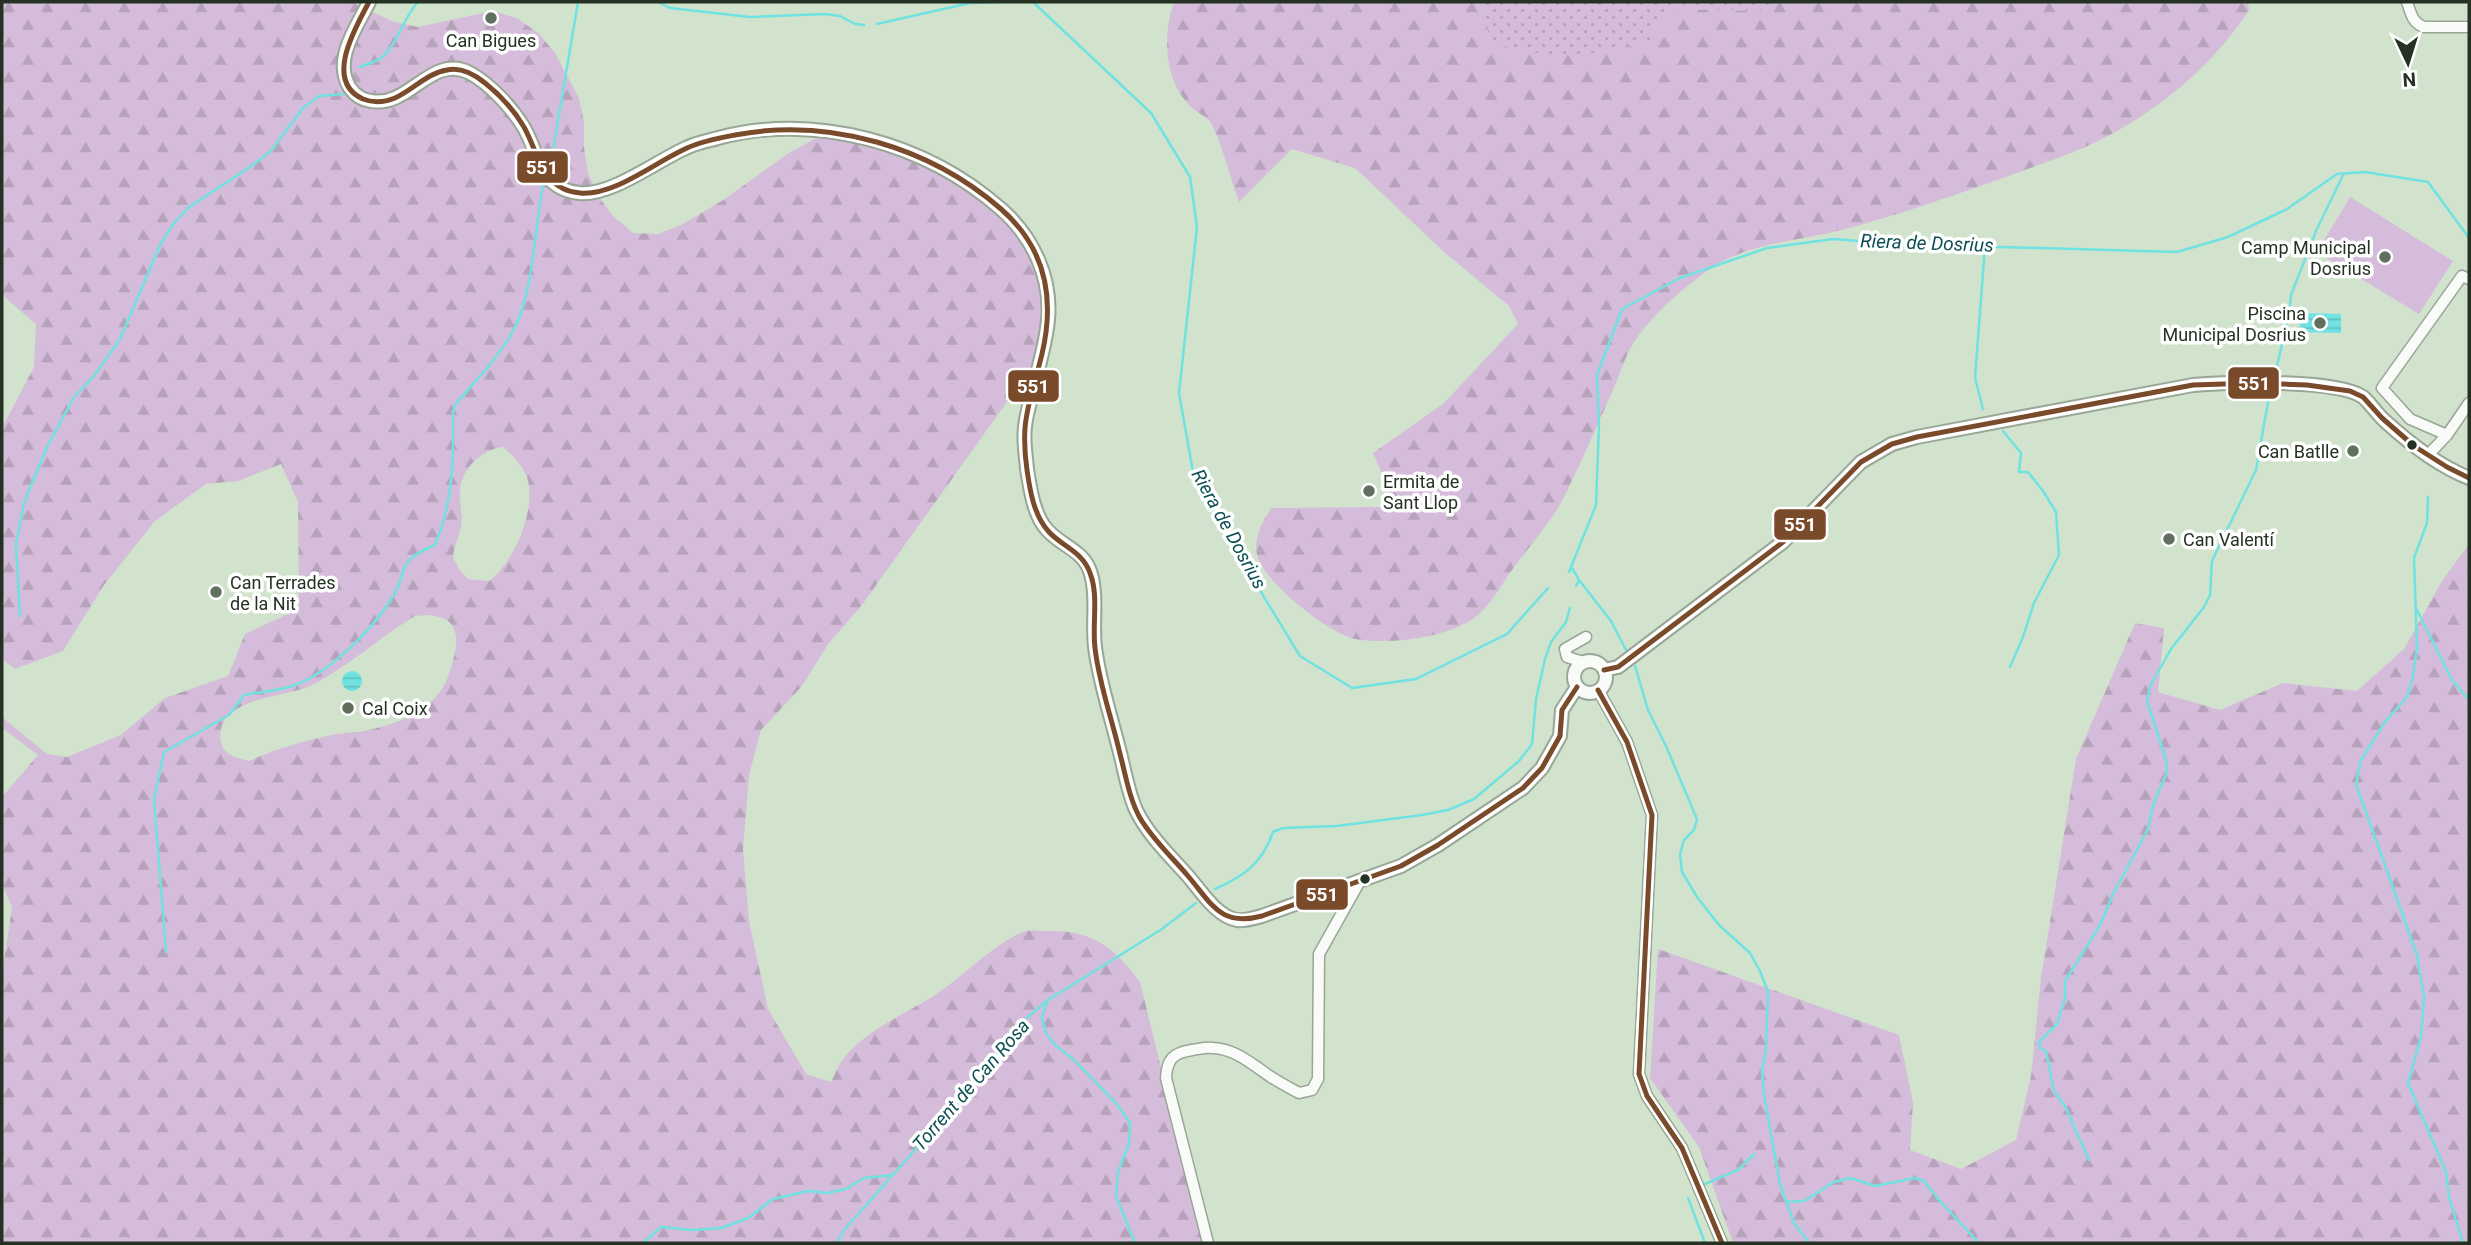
<svg xmlns="http://www.w3.org/2000/svg" width="2471" height="1245" viewBox="0 0 2471 1245" font-family="Roboto,sans-serif">
	<defs>
		<pattern id="grass-dots" width="8" height="8" patternUnits="userSpaceOnUse" patternTransform="scale(1.75)"><rect width="8" height="8" fill="#d5bcda"/><path d="M2 2h.1M6 6h.1" fill="none" stroke="#b7a2bb" stroke-width="1.8" stroke-linecap="round"/></pattern>
		<pattern id="forest-firs" width="22" height="20" patternUnits="userSpaceOnUse" patternTransform="scale(1.75)"><rect width="22" height="20" fill="#d5bcda"/><path d="M5 1l3.5 6h-7zM16 11l3.5 6h-7z" fill="#b7a2bb"/></pattern>
		<pattern id="water-rules" width="6" height="5" patternUnits="userSpaceOnUse" patternTransform="scale(1.75)"><rect width="6" height="5" fill="#6fe2e1"/><path d="M0 2.5h6" fill="none" stroke="#60c2c1"/></pattern>
	</defs>
	<rect width="100%" height="100%" fill="#d1e3cd"/>
	<path fill="url(#grass-dots)" d="M1484,2h286l-1,7 -11,2 -79,-2c-21,5 -20,15 -29,32 -49,15 -114,23 -161,-2z"/>
	<path fill="url(#forest-firs)" fill-rule="evenodd" d="M2,2h349l43,20 24,5 75,-16 24,7 22,16 16,19 24,45 5,24v26l4,25 10,23 15,20 20,17 25,1 23,-9 44,-26 62,-45 44,-24 50,9 130,78 37,65 -11,74 -13,22 -162,227 -33,38 -27,43 -41,44 -12,45 -6,75 6,71 19,88 38,65 25,8c4,-7 7,-17 12,-23 24,-30 61,-44 92,-64 28,-18 56,-49 86,-62 8,-4 18,-2 26,-2 46,-1 67,16 93,51l64,261h-1202v-269l10,-66 -10,-25v-86l36,-42 -36,-27v-11l45,37 20,3 54,-22 44,-37 63,-22 17,-42 54,-25 -1,-107 -17,-38 -43,17 -32,3 -51,37 -51,64 -41,66 -48,18 -13,-10v-231l32,-61 2,-43 -34,-29zM503,447c10,9 19,18 24,30 10,31 -12,85 -38,104l-21,-2 -9,-10 -6,-12c1,-12 7,-21 8,-32 2,-11 -2,-23 -1,-34 1,-22 22,-42 43,-44zM426,615c16,1 29,5 30,23 1,9 -2,18 -4,26 -9,42 -44,57 -83,66 -12,3 -25,2 -37,5 -29,6 -56,14 -83,26 -6,-2 -14,-3 -20,-7 -12,-8 -11,-28 -1,-38 24,-23 62,-18 90,-34 34,-19 64,-46 97,-66z
		M1174,2h310l5,37c45,24 114,17 160,2 10,-17 9,-27 30,-32l79,2 11,-2 1,-7h478l1,8c-35,55 -93,103 -151,131 -31,15 -63,25 -95,37 -53,19 -106,37 -161,52 -42,11 -93,13 -129,37 -27,18 -66,52 -82,80 -7,13 -12,29 -18,43 -16,35 -31,71 -48,105 -12,25 -34,49 -51,72 -11,15 -22,36 -36,48 -27,23 -89,30 -123,24 -27,-6 -87,-54 -97,-81 -6,-18 4,-35 13,-50l109,-1 9,-17 -16,-37 70,-49 75,-80 -9,-18 -66,-55 -88,-83 -63,-19 -53,53c-9,-25 -15,-52 -27,-77 -3,-8 -13,-11 -20,-17 -28,-26 -30,-73 -18,-106z
		M2469,544v699h-736l-34,-96 -49,-69 8,-129 241,86 14,67 -3,48 51,19 55,-29 15,-64 10,-98 35,-219 59,-136 29,5 -6,64 62,18 63,-27 74,8 47,-42 38,-68z"/>
	<path fill="#d5bcda" d="M2350,197l103,64 -34,53 -102,-62z"/>
	<path fill="url(#water-rules)" d="M2299,313l42,1v19l-41,-1z
		M342 681a10 10 0 1 1 20 0a10 10 0 1 1-20 0Z"/>
	<g fill="none" stroke-linecap="round" stroke-linejoin="round">
		<path stroke="#6fe2e1" stroke-width="2.5" d="M658,2l12,6 80,9 76,-3 14,2 15,8 9,1
			M1033,2l118,111 39,64 7,50 -18,166 14,79 49,89 58,95 52,32 64,-9 91,-45 41,-46
			M877,24l93,-21 35,-1
			M360,67c7,-3 16,-5 21,-9 17,-14 22,-40 37,-56
			M551,162l27,-160
			M2275,374l14,-59 2,-20 25,-64 28,-58
			M1983,409l-8,-31 10,-132
			M2003,431l18,22 -2,19h9l15,19 13,21 3,43 -25,48 -11,34 -13,30
			M2428,497l-1,26 -13,35 3,90 -4,28 -6,21 -22,25 -24,38 -5,24 61,171 7,42 -3,40 -13,46 38,89 3,25 14,46
			M1572,568l7,12 -3,6
			M1569,572l27,-67 3,-80 -2,-50 25,-66 58,-31 87,-30 66,-9 64,5 280,8 51,-15 59,-28 50,-35 28,-2 63,10 41,56
			M1579,580l32,41 15,29
			M2417,610l35,70 17,20
			M20,616l-4,-72 8,-41 23,-56 27,-50 20,-21 26,-37 41,-96 14,-21 14,-15 64,-42 17,-13 33,-44 16,-12 24,-2
			M1635,666l13,44 18,36 31,73 -3,11 -10,10 -4,14 2,18 15,25 22,28 31,28 10,18 8,21 -2,57 -4,22 2,24 16,89 14,39 15,20
			M1215,889c29,-13 47,-25 58,-57l10,-4 54,-2 85,-11 26,-5 26,-11 45,-38 13,-17 4,-45 9,-40 6,-17 15,-20 4,-14
			M166,952l-12,-153 10,-47 65,-37 15,-20c16,-3 33,-4 48,-9 35,-11 79,-55 98,-85 21,-31 2,-38 45,-56 18,-43 19,-88 18,-133l3,-8c20,-24 42,-46 57,-73 21,-38 21,-102 30,-145
			M1047,1001l-5,16 4,16 10,13 17,13 42,43 15,21 -1,20 -11,29 -2,24 19,47
			M2089,1160l-24,-54 -11,-15 -8,-40 -6,-3 -1,-6 18,-18 8,-26v-17l35,-56 13,-31 35,-65 5,-24 14,-33 -1,-12 -19,-59 3,-15 21,-37 33,-42 6,-12 2,-34 44,-91 14,-79
			M1705,1184l33,-14 16,-16
			M1688,1198l17,45
			M1787,1202l17,-1 30,-19 17,-4 24,8 40,-8 9,3 15,19 40,43
			M643,1243l18,-16 32,3 29,-2 26,-10 25,-19 35,-8 20,2 18,-4 18,-11 29,-3
			M837,1243l7,-13 142,-160 35,-47 27,-23 114,-71 34,-26"/>
		<g stroke="#99a696" stroke-width="13">
			<path id="minor" d="M2407,2c4,11 5,21 17,25h45
				M2447,435l-37,-16 -28,-31 80,-112 7,3
				M2428,455l19,-20 22,-32
				M1583,662l-16,-5 -2,-8 21,-12
				M1598,690l29,52 25,73 -13,259 8,22 35,52 40,95
				M1208,1243l-42,-165c1,-19 7,-25 26,-28 7,-1 14,-3 21,-2 23,1 40,17 58,29 9,6 19,11 28,16l13,-3 6,-11 1,-125 41,-73"/>
		</g>
		<g stroke="#99a696" stroke-width="16">
			<path id="tertiary" d="M369,2c-12,25 -37,58 -19,86 5,7 12,12 21,13 39,7 60,-48 99,-28 20,11 41,34 53,53 17,28 15,62 56,67 31,4 79,-33 107,-45 10,-5 22,-7 32,-10 98,-26 208,5 283,71 32,28 51,69 47,111 -2,22 -9,45 -14,66 -3,14 -8,28 -9,41 -2,13 1,29 2,42 3,18 6,42 17,57 13,19 38,22 46,45 8,23 2,52 5,76 4,33 15,66 23,98 6,21 9,45 18,65 12,25 34,46 52,66 13,15 28,40 49,44 8,1 18,-2 25,-4l139,-50 37,-21 85,-57 19,-20 18,-32 2,-26 15,-23
				M1574 677a16 16 0 1 1 32 0a16 16 0 1 1-32 0Z
				M1604,670l14,-3 165,-125 78,-80 31,-18 25,-7 276,-52c35,-3 144,-6 170,12 8,7 14,17 22,24 24,22 54,45 84,57"/>
		</g>
		<use href="#minor" stroke="#f8fbf8" stroke-width="10"/>
		<use href="#tertiary" stroke="#f8fbf8" stroke-width="12"/>
		<g stroke="#fff" stroke-width="10">
			<path id="bus-1" d="M369,2c-13,25 -46,79 -6,97 10,4 22,3 32,-1 18,-8 32,-25 52,-28 14,-3 27,4 38,13 15,12 29,27 39,44 15,27 18,63 56,66 35,3 75,-31 107,-45 15,-7 32,-10 48,-13 94,-18 195,12 266,74 45,39 54,90 41,145 -6,25 -15,49 -17,74 -1,14 0,28 2,42 3,21 7,46 22,62 14,15 34,20 41,41 9,23 2,50 5,75 4,36 17,71 25,106 6,22 9,44 20,64 13,22 32,39 48,58 24,28 32,51 74,40l139,-50 37,-21 85,-57 19,-20 18,-32 2,-26 15,-23
				M1604,670l14,-3 165,-125 78,-80 31,-18 25,-7 276,-52 62,-2 52,2 43,6 13,6 19,21 32,28 33,21 22,11
				M1598,690l29,52 25,73 -13,259 8,22 35,52 40,95"/>
		</g>
		<use href="#bus-1" stroke="#7a4b2a" stroke-width="5"/>
	</g>
	<g fill="#61705e" stroke="#fff" stroke-width="2.5">
		<circle cx="491" cy="18" r="7"/>
		<circle cx="2385" cy="257" r="7"/>
		<circle cx="2320" cy="323" r="7"/>
		<circle cx="2353" cy="451" r="7"/>
		<circle cx="1369" cy="491" r="7"/>
		<circle cx="2169" cy="539" r="7"/>
		<circle cx="216" cy="592" r="7"/>
		<circle cx="348" cy="708" r="7"/>
	</g>
	<g fill="#253223" stroke="#fff" stroke-width="2.5">
		<circle cx="2412" cy="445" r="6"/>
		<circle cx="1365" cy="879" r="6"/>
	</g>
	<g text-anchor="middle" dominant-baseline="central" stroke-width="7" stroke-linejoin="round" paint-order="stroke">
		<g font-size="18" fill="#253223" stroke="#fff" text-anchor="start">
			<text x="491" y="40" text-anchor="middle">Can Bigues</text>
			<text x="2371" y="247" text-anchor="end">Camp Municipal<tspan x="2371" dy="21">Dosrius</tspan></text>
			<text x="2306" y="313" text-anchor="end">Piscina<tspan x="2306" dy="21">Municipal Dosrius</tspan></text>
			<text x="2339" y="451" text-anchor="end">Can Batlle</text>
			<text x="1383" y="481">Ermita de<tspan x="1383" dy="21">Sant Llop</tspan></text>
			<text x="2183" y="539">Can Valentí</text>
			<text x="230" y="582">Can Terrades<tspan x="230" dy="21">de la Nit</tspan></text>
			<text x="362" y="708">Cal Coix</text>
		</g>
		<g font-size="19" font-style="italic" fill="#0d5054" stroke="#fff">
			<text transform="translate(1927 243) rotate(2)">Riera de Dosrius</text>
			<text transform="translate(1229 529) rotate(61)">Riera de Dosrius</text>
			<text transform="translate(971 1085) rotate(-49)">Torrent de Can Rosa</text>
		</g>
	</g>
	<g stroke="#fff" stroke-width="2.5">
		<rect x="516" y="150" width="53" height="34" rx="7" fill="#7a4b2a"/>
		<rect x="2227" y="366" width="53" height="34" rx="7" fill="#7a4b2a"/>
		<rect x="1007" y="369" width="53" height="34" rx="7" fill="#7a4b2a"/>
		<rect x="1773" y="508" width="54" height="33" rx="7" fill="#7a4b2a"/>
		<rect x="1295" y="878" width="54" height="33" rx="7" fill="#7a4b2a"/>
	</g>
	<g font-size="19" text-anchor="middle" font-weight="bold" fill="#fff">
		<text x="542" y="174">551</text>
		<text x="2254" y="390">551</text>
		<text x="1033" y="393">551</text>
		<text x="1800" y="531">551</text>
		<text x="1322" y="901">551</text>
	</g>
	<rect width="2471" height="1245" fill="none" stroke="#253223" stroke-width="7"/>
	<g transform="translate(2408 63) rotate(176)" stroke="#ffffff" stroke-width="5" paint-order="stroke">
	<path d="M0-5L12 26L0 18L-12 26Z" fill="#253223"/>
	<text y="-10" font-size="19" font-weight="bold" text-anchor="middle" fill="#253223">N</text>
	</g>
</svg>
